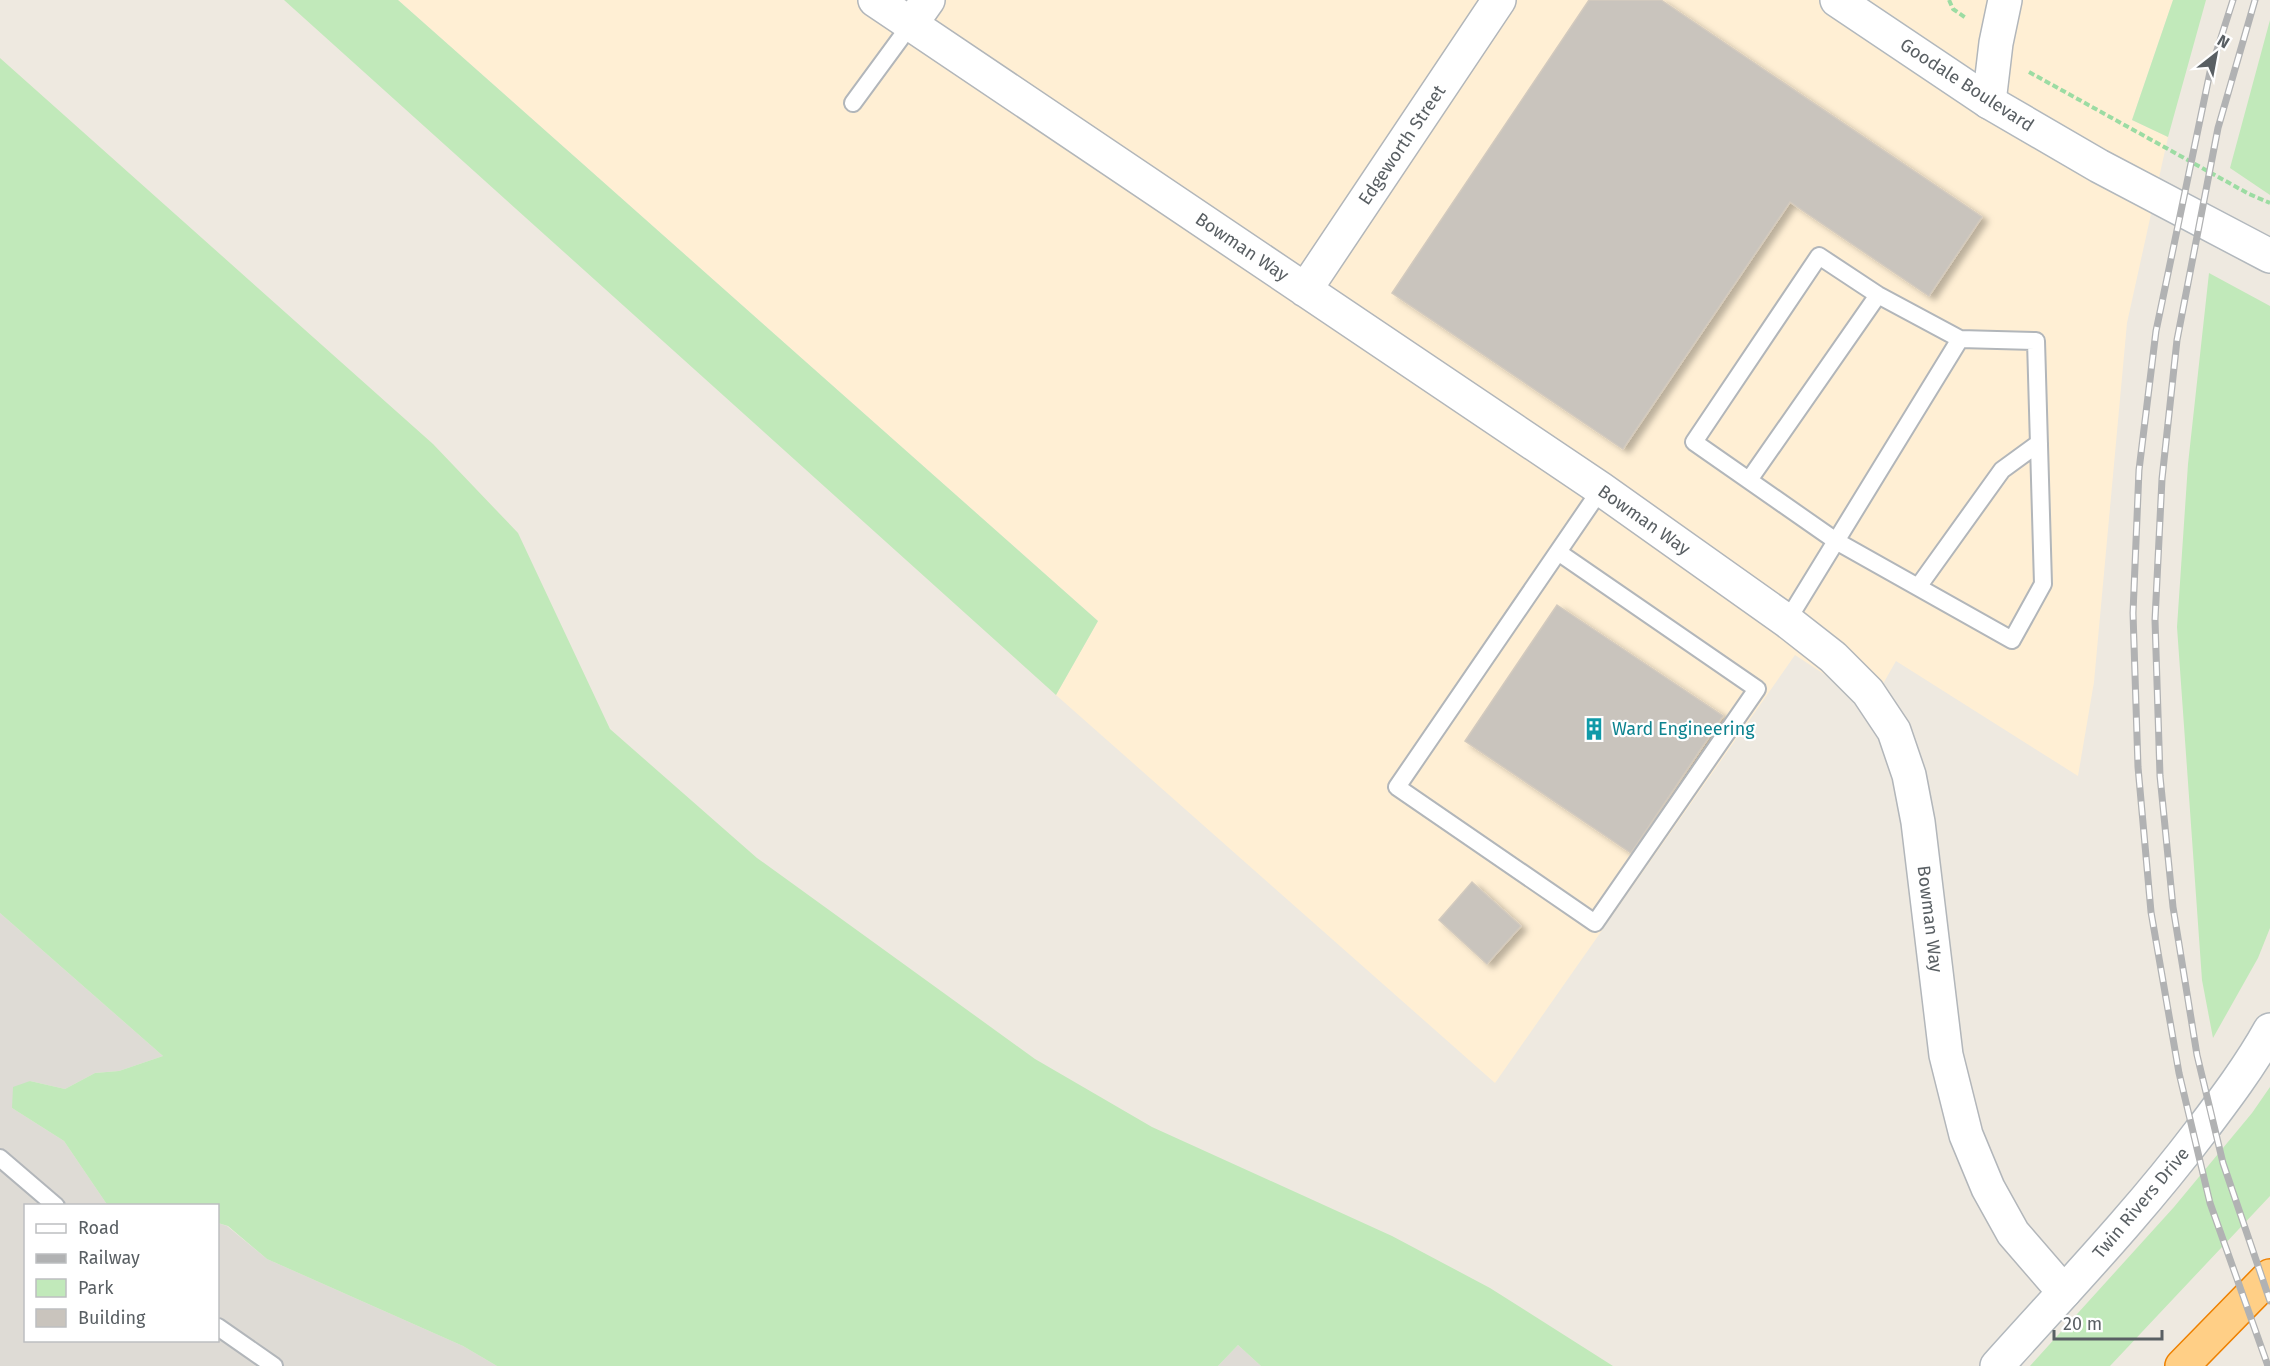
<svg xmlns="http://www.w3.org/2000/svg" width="2270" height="1366" viewBox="0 0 2270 1366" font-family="'Fira Sans',sans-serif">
	<defs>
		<filter id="shadow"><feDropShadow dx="6" dy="4" stdDeviation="3" flood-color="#0004"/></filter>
	</defs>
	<rect width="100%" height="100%" fill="#eee9e0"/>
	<path fill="#ffefd4" d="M398,0h1775l-41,120 36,17 -41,186 -33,359 -16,94 -182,-115 -25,44 -76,-50 -300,428 -439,-388 42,-74z"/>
	<path fill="#dedbd5" d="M0,913l163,143 -44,15 -24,2 -30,16 -35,-8 -18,27 52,33 42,62 5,2 -85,1v134h192v-117l9,3 40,33 196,87 34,20h-497z
		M1238,1345l23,21h-43z"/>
	<path fill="#c1e9ba" d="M284,0h114l700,621 -42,74z
		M2173,0h33l-38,137 -36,-17z
		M2270,20v175l-40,-27z
		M0,58l433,386 85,89 92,196 147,129 278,201 117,68 240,109 98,52 123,78h-352l-23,-21 -20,21h-721l-34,-20 -196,-87 -39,-33 -10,-3v-17h-107l-5,-3 -42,-62 -52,-33 1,-21 17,-6 35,8 30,-16 24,-2 44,-15 -163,-143z
		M2209,273l61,33v622l-12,30 -45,80 -11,-58 -25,-353 11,-163z
		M2270,1087v109l-160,170h-80l144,-159 78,-94z"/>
	<path fill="#c9c4bd" stroke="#d3cabe" stroke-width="1.5" filter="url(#shadow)" d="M1589,0h72l321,217 -53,79 -139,-94 -167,247 -231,-156z
		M1557,605l166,111 -92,137 -166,-112z
		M1472,882l49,44 -34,38 -48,-44z"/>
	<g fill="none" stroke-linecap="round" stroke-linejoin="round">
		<g stroke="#b2b6ba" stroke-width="20">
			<path id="service" d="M853,103l58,-79
				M1749,480l129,-185
				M1558,552l199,137 -162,234 -198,-136 204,-298
				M1918,587l84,-117 37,-27
				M1787,621l173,-282 -82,-44 -59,-39 -125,186 142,99 176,99 31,-56 -7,-243 -76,-2
				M0,1158l56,48
				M218,1327l56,39"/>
		</g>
		<g stroke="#b2b6ba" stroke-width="36">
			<path id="minor" d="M875,0l726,489 186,132 46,36 35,35 26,39 15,44 9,47 28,233 20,80 22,53 25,45 51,59
				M911,24l17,-24
				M1989,102l7,-59 9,-43
				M1305,290l194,-290"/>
		</g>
		<g stroke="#b2b8bd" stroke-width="36">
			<path id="secondary" d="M1837,0l152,102 110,64 171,90
				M1997,1366c69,-77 141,-152 203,-234 25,-33 50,-66 70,-102"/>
		</g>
		<g stroke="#ee8100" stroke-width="36">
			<path id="motorway" d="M2182,1366l88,-90"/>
		</g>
		<path stroke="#9cdca3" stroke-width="4" stroke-dasharray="6 3" stroke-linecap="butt" d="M1949,0l4,9 13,9
			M2029,72l220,122 21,9"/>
		<use href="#service" stroke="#fff" stroke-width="16"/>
		<use href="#minor" stroke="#fff" stroke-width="33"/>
		<use href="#secondary" stroke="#fff" stroke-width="33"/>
		<use href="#motorway" stroke="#ffcf86" stroke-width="33"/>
		<g stroke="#b1b2b3" stroke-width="7">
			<path id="rail" d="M2233,0l-23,72 -54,259 -17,139 -6,143 5,154 13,145 28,161 31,130 58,163
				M2255,0l-37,128 -41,212 -15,139 -7,141 5,156 13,131 24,148 26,108 47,138"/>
		</g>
		<use href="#rail" stroke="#fff" stroke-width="4.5" stroke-dasharray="14" stroke-linecap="butt"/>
	</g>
	<defs>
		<g id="building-bare" transform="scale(1.8)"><path d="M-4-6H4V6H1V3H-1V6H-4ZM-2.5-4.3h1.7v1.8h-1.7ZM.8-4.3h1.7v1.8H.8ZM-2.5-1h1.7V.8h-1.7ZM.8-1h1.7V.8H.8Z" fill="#0f9aa8" stroke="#fff" stroke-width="2.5" paint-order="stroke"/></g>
	</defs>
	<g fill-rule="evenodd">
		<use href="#building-bare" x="1594" y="729"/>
	</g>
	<g text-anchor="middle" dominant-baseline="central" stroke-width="4.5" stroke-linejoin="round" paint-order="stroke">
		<g font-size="18" fill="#595f63" stroke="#fff">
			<text transform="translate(1967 85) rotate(33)">Goodale Boulevard</text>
			<text transform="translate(1402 145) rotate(-56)">Edgeworth Street</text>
			<text transform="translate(1242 247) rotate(34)">Bowman Way</text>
			<text transform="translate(1644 520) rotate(35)">Bowman Way</text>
			<text transform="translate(1930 919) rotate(83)">Bowman Way</text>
			<text transform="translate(2141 1203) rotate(-50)">Twin Rivers Drive</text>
		</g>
		<g font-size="18" fill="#0d838f" stroke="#fff" text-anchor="start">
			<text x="1612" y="729">Ward Engineering</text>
		</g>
	</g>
	<rect x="24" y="1204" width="195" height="138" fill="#ffffff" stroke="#bdbfc1" stroke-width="1.5"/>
	<rect x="36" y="1224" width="30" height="9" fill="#ffffff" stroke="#bdbfc1" stroke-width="1.5"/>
	<text x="78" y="1234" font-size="18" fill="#595f63">Road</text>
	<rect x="36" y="1254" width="30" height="9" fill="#b1b2b3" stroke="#bdbfc1" stroke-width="1.5"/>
	<text x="78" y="1264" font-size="18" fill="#595f63">Railway</text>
	<rect x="36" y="1279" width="30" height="18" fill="#c1e9ba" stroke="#bdbfc1" stroke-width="1.5"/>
	<text x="78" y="1294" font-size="18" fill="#595f63">Park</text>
	<rect x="36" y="1309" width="30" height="18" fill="#c9c4bd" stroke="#bdbfc1" stroke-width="1.5"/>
	<text x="78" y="1324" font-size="18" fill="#595f63">Building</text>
	<g transform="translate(2216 54) rotate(31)" stroke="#ffffff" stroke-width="4.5" paint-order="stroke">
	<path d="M0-4.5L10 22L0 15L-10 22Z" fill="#595f63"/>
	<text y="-9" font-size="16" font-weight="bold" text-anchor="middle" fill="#595f63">N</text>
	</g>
	<path d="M2054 1330v9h108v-9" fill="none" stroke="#595f63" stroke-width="3"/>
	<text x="2063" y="1330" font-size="18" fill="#595f63" stroke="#ffffff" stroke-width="4.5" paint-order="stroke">20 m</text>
</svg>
